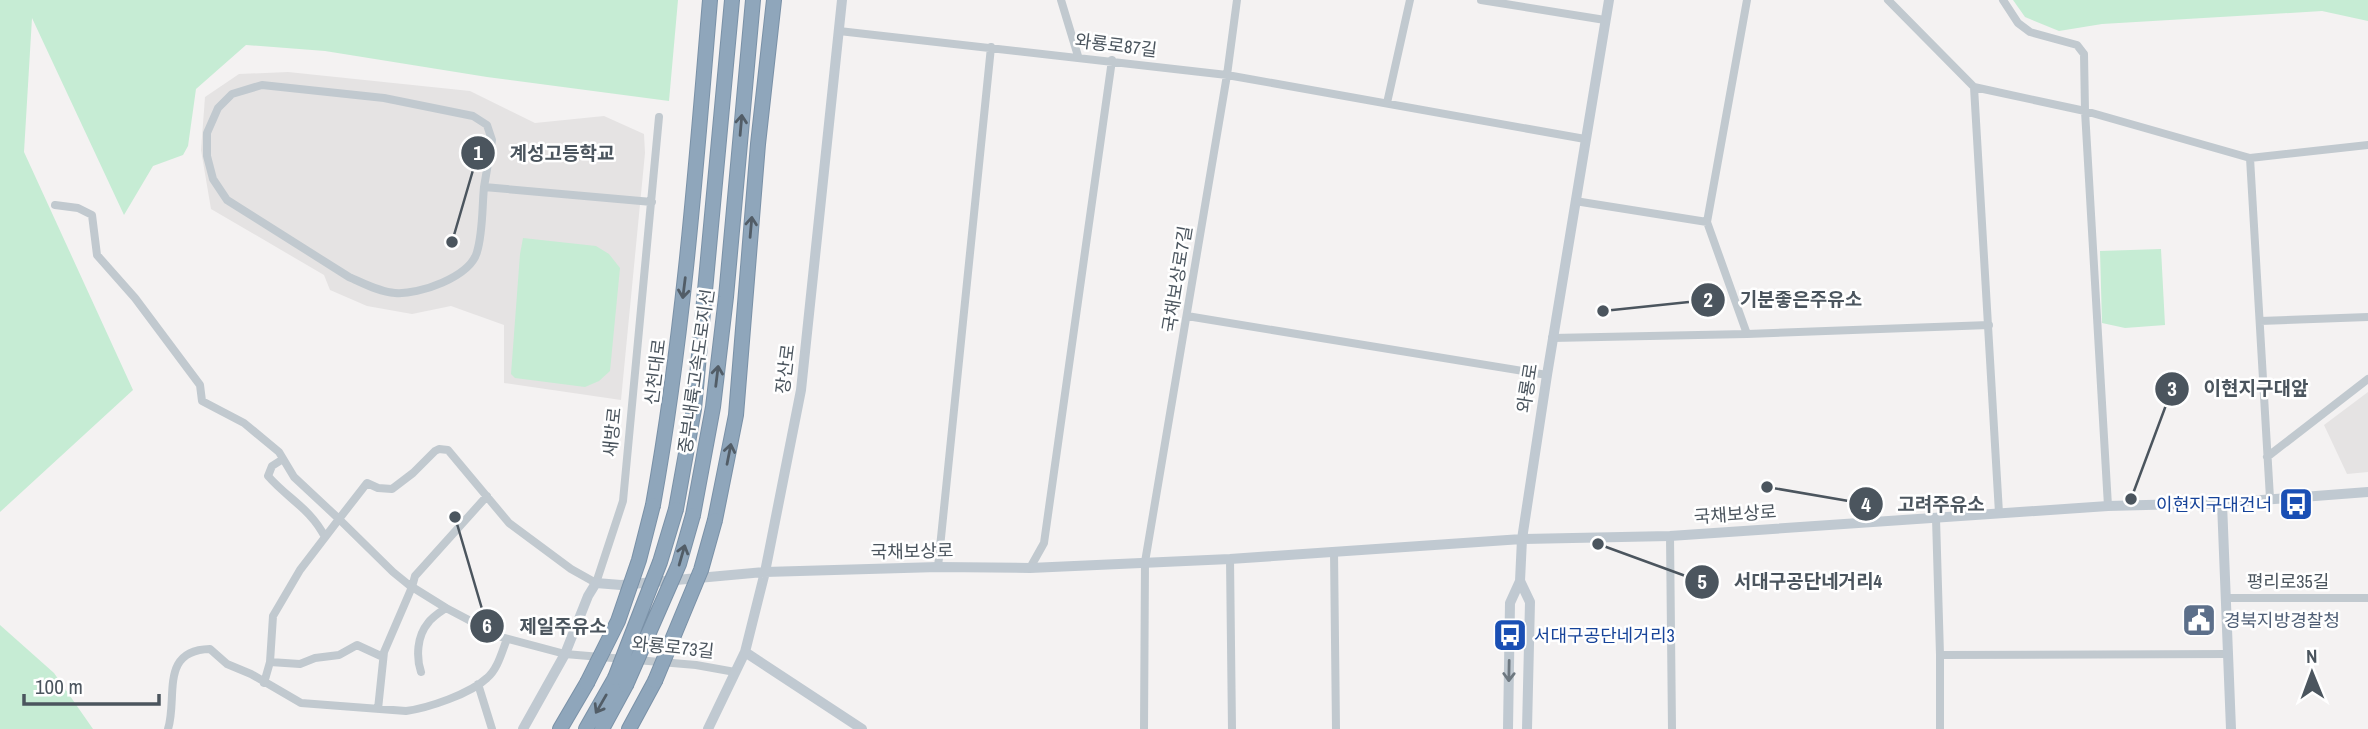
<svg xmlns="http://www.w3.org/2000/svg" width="2368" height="729" viewBox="0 0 2368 729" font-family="'Archivo Narrow','Noto Sans KR',sans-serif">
	<rect width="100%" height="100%" fill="#f4f2f2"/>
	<path fill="#e5e3e3" d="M288,72l182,19 65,32 69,-7 40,18 1,19 -24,247 -117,-17v-58l-53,-19 -39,8 -45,-8 -37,-16 -6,-15 -113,-66 -10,-59 4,-53 34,-23z
		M2368,392v80l-21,2 -23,-49z"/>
	<path fill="#c6ecd4" d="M0,0h678l-9,101 -182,-24 -162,-26 -79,-6 -50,44 -8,57 -5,9 -30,11 -29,49 -92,-197 -8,134 109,238 -133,122z
		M2013,0h355v21l-46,-10 -220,13 -43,7 -34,-14z
		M523,238l73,8 13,8 11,14 -10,103 -11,10 -14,6 -70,-9 -4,-4 9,-120z
		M2161,249l4,76 -40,3 -23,-5 -2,-72z
		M0,625l54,48 39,56h-93z"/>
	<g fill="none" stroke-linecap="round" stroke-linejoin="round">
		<g stroke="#7a91a7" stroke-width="16">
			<path id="highway" d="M653,505c30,-167 43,-336 57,-505
				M676,509l18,-100 38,-409
				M693,515l20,-108 13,-110 27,-297
				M715,520l21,-105 22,-271 16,-144
				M560,729l27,-46
				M586,729l29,-51
				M602,729l24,-44
				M629,729l26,-48"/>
		</g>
		<path stroke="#c1c9cf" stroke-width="8" d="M1061,0l17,56
			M1481,0l124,20
			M1888,0l86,87 111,24 165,47 118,-13
			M2003,0l15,23 12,9 47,13 7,9 1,57 23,395
			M839,31l388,44 358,64
			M1974,87l25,426
			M1387,103l23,-103
			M2250,158l20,340
			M484,187l8,-47 -5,-15 -14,-9 -89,-18 -122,-13 -30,9 -14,14 -11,25v23l6,23 14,21 122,77c14,6 30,15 46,16 24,2 75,-16 82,-41 6,-20 5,-44 7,-65l168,15
			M1575,201l132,21
			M55,205l23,3 14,7 5,40 38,43 65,87 2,16 42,22 35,29 15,25 45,42 28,-36 11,5 14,1 21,-16 22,-22 4,-2 9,1 61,73 62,46 25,14 27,-82 36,-384
			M1187,316l360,59
			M2260,321l108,-4
			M1747,334l-40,-112 40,-222
			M1552,338l195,-4 242,-9
			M2267,457l101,-78
			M283,459l-11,7 -4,10c20,23 42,32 57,61
			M1936,518l4,137v74
			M1670,536l2,193
			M1334,551l2,178
			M1230,559l2,170
			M938,567l53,-520
			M1030,568l14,-25 68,-483
			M2227,598h141
			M1940,655l288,-1
			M270,662l30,2 15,-6 24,-3 18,-10 26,12
			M421,672c-5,-15 -4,-36 7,-49 4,-6 12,-11 18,-15
			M264,683l6,-21 3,-46 27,-46 39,-51 54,53 16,13 37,23 55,29 64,17 131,11 39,7
			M478,684l14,45
			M378,709l6,-57 28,-65 3,-11 72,-80
			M168,729c10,-31 -9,-79 42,-80l17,15 24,10 50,29 105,8c22,-3 64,-17 81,-33 11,-9 15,-27 20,-39
			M1144,729l1,-167 82,-487 10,-75"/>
		<path stroke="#c0c9d1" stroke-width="10" d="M2222,503l9,226
			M1520,581l10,21 -3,127
			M745,652l117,77
			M523,729l42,-75 23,-58 8,-13 25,2 144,-13 173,-5 92,1 200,-9 292,-20 148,-3 438,-30 114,-3 146,-11
			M708,729l37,-77 20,-80 36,-182 41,-390
			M1508,729l2,-126 10,-22 2,-42 25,-164 62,-375"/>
		<use href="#highway" stroke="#8fa6bb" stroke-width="14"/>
		<g stroke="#7a91a7" stroke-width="16" stroke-linecap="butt">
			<path id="highway-bridge" d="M615,678l45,-116 16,-53
				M655,681l46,-111 14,-50
				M587,683l31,-62 21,-61 14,-55
				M626,685l53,-121 14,-49"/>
		</g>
		<use href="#highway-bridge" stroke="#8fa6bb" stroke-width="14"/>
	</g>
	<defs><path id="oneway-shaft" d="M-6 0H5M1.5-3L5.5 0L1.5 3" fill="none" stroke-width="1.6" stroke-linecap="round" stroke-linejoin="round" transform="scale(1.75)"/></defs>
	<g stroke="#525d67">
		<use href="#oneway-shaft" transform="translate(741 125) rotate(-85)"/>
		<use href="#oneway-shaft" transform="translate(751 227) rotate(-85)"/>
		<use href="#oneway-shaft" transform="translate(684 288) rotate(97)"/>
		<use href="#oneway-shaft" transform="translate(717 376) rotate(-83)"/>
		<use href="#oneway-shaft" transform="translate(729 454) rotate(-79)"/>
		<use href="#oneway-shaft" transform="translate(682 555) rotate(-74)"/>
		<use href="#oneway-shaft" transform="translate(601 704) rotate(120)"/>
	</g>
	<use stroke="#6e7880" href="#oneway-shaft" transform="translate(1509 671) rotate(91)"/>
	<defs>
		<g id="bus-square" transform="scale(1.75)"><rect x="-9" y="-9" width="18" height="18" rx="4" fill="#1a4fb4" stroke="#fff"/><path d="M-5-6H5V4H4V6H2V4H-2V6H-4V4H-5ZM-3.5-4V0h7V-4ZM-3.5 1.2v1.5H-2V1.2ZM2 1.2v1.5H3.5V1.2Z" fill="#fff"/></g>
		<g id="civic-square" transform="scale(1.75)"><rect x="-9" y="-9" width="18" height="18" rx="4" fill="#5c6f8a" stroke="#fff"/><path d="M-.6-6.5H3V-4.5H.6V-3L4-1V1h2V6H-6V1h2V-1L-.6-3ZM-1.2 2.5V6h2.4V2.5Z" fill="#fff"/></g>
	</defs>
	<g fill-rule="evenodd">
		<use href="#bus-square" x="2296" y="504"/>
		<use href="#civic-square" x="2199" y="620"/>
		<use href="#bus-square" x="1510" y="635"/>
	</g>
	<g text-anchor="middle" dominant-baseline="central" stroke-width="5" stroke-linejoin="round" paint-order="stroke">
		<g font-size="18" fill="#4b555e" stroke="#fff">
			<text transform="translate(1116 45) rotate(7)">와룡로87길</text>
			<text transform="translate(1177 279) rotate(-81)">국채보상로7길</text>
			<text transform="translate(785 369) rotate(-83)">장산로</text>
			<text transform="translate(696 371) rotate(-82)">중부내륙고속도로지선</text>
			<text transform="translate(655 372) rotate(-83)">신천대로</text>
			<text transform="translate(1527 388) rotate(-81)">와룡로</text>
			<text transform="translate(612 432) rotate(-84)">새방로</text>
			<text transform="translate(1735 514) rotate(-4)">국채보상로</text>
			<text transform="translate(912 551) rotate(-1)">국채보상로</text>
			<text x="2288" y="581">평리로35길</text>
			<text transform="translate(673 647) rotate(6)">와룡로73길</text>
		</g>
		<g font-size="18" fill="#164399" stroke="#fff" text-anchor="end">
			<text x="2272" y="504">이현지구대건너</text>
			<text x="1534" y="635" text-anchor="start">서대구공단네거리3</text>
		</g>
		<g font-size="18" fill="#4e5e75" stroke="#fff" text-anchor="start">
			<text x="2224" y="620">경북지방경찰청</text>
		</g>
	</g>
	<path fill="none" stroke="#4b555e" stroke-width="2.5" d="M452 242L478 153M1603 311L1708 300M2131 499L2172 389M1767 487L1866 504M1598 544L1702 582M455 517L487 626"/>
	<g fill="#4b555e" stroke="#fff" stroke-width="2.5">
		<circle cx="452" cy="242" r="7"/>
		<circle cx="1603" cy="311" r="7"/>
		<circle cx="2131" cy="499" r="7"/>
		<circle cx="1767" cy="487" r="7"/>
		<circle cx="1598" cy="544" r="7"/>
		<circle cx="455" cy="517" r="7"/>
		<circle cx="478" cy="153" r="18"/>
		<circle cx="1708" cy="300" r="18"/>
		<circle cx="2172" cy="389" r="18"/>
		<circle cx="1866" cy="504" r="18"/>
		<circle cx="1702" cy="582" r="18"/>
		<circle cx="487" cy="626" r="18"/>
	</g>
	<g font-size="21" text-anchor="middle" font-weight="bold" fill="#fff">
		<text x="478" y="160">1</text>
		<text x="1708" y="307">2</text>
		<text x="2172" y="396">3</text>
		<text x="1866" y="512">4</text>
		<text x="1702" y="589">5</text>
		<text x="487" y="633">6</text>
	</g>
	<g font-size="19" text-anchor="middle" font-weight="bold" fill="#4b555e" stroke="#fff" stroke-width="5" stroke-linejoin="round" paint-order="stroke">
		<text x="562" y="160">계성고등학교</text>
		<text x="1801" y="306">기분좋은주유소</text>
		<text x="2256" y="395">이현지구대앞</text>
		<text x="1941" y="511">고려주유소</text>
		<text x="1808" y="588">서대구공단네거리4</text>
		<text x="563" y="633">제일주유소</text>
	</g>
	<g transform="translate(2312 673) rotate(359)" stroke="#ffffff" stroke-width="5" paint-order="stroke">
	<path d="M0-5L12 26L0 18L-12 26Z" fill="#4b555e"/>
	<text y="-10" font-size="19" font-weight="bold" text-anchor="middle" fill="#4b555e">N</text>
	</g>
	<path d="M24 694v10h135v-10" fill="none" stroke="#4b555e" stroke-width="3.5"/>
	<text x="35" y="694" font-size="21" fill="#4b555e" stroke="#ffffff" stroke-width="5" paint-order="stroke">100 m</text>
</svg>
